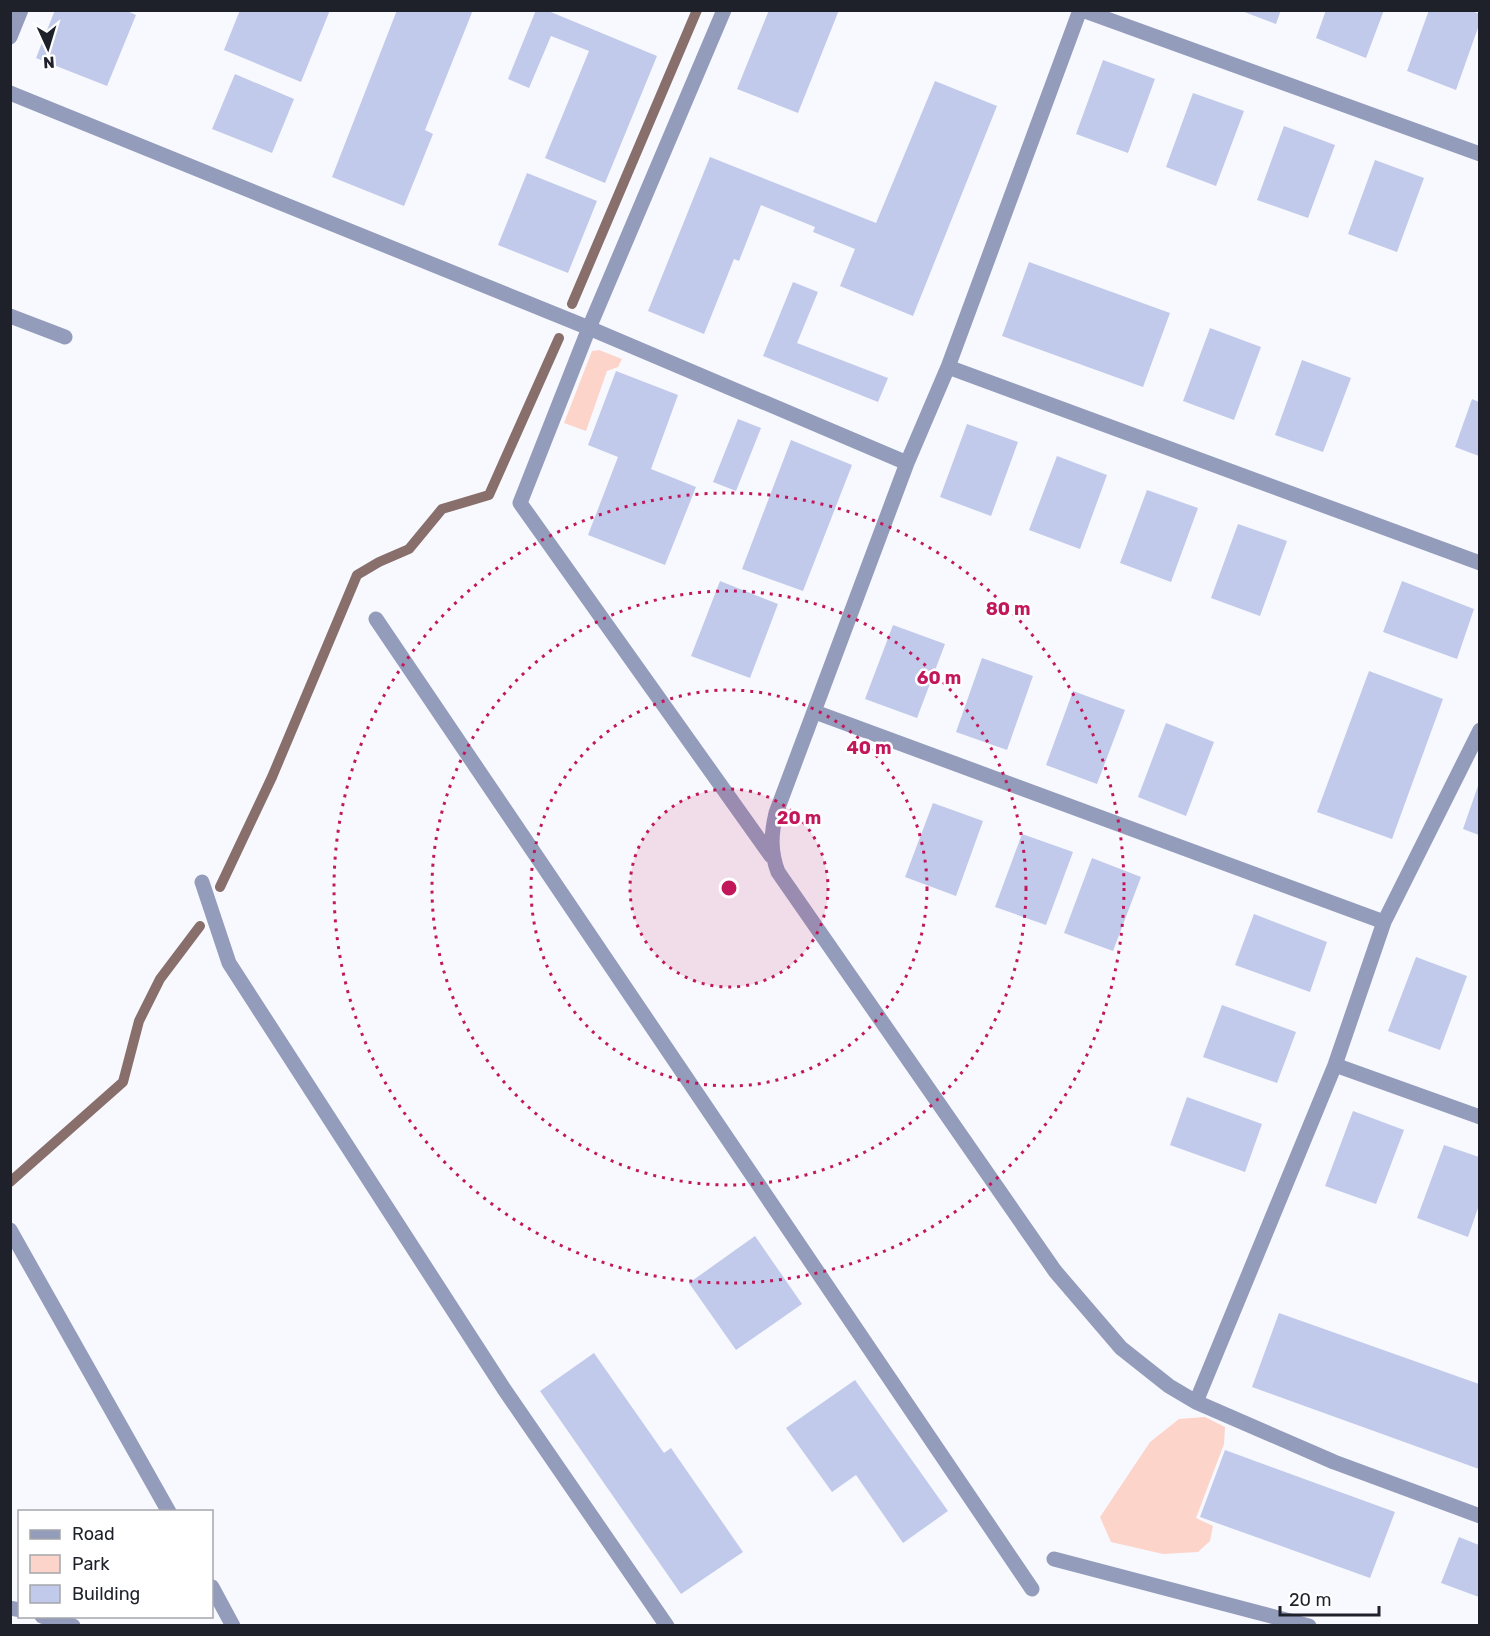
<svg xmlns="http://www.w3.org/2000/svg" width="1490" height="1636" viewBox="0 0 1490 1636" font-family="Rubik,sans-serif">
	<rect width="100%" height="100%" fill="#f8f9fe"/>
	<path fill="#fcd4ca" d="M599,350l23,9 -4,8 -11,4 -21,60 -22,-8 28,-72z
		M1205,1417l20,10 -1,17 -28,74 17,8 -3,15 -12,11 -35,2 -52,-12 -11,-25 50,-75 29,-23z"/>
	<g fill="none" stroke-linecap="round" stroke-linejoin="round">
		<path stroke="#886f6b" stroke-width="10" d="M572,304l125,-294
			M220,887l52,-110 85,-202 22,-13 30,-13 33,-40 47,-14 70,-157
			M10,1182l113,-100 16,-61 21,-42 40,-53"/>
	</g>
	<path fill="#c1caeb" d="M55,10h70l11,5 -29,71 -71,-28z
		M240,10h90l-29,72 -77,-32z
		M397,10h76l-48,120 8,4 -29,72 -72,-29z
		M536,10h10l111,46 -52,127 -60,-25 44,-107 -38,-15 -22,52 -21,-9z
		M769,10h70l-41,103 -61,-24z
		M1239,10h42l-5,14z
		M1326,10h58l-18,48 -50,-20z
		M1429,10h41l9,4v11l-23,65 -49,-19z
		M1103,60l52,19 -27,74 -52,-19z
		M235,74l59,25 -22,54 -60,-24z
		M935,81l62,25 -84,210 -73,-30 15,-37 -42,-17 2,-5 -54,-22 -22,56 -5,-2 -30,75 -56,-23 62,-154 166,66z
		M1193,93l51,18 -28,75 -50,-19z
		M1284,126l51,19 -27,73 -51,-18z
		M1375,160l49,18 -27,74 -49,-18z
		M527,173l70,28 -29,72 -70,-28z
		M1029,262l141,51 -27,74 -141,-51z
		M793,282l25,10 -21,51 91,35 -10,24 -115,-46z
		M1210,328l51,19 -27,73 -51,-19z
		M1302,360l49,18 -28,74 -48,-17z
		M616,371l62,24 -27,74 45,18 -31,78 -77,-30 30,-78 -30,-12z
		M1472,399l7,3v54l-24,-9z
		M738,419l23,9 -25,63 -23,-9z
		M967,424l51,18 -27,74 -51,-19z
		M791,440l61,25 -49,126 -61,-22z
		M1057,456l50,19 -27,74 -51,-19z
		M1147,490l51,18 -27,74 -51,-19z
		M1238,524l49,17 -27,75 -49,-18z
		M720,581l58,23 -28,74 -59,-22z
		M1402,581l72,28 -17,50 -74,-27z
		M893,625l52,19 -28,74 -52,-19z
		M982,658l51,18 -26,74 -51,-18z
		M1369,671l74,28 -51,140 -75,-27z
		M1073,691l52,19 -28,74 -51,-19z
		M1166,723l48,19 -28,74 -48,-19z
		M1479,783v52l-16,-6z
		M933,803l50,18 -27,75 -51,-19z
		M1022,834l51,18 -27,73 -51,-18z
		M1092,858l49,19 -28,74 -49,-18z
		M1254,914l73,28 -17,50 -75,-27z
		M1416,957l51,19 -27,74 -52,-19z
		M1222,1005l74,27 -19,51 -74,-26z
		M1187,1097l75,27 -17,48 -75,-27z
		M1353,1111l51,19 -28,74 -51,-18z
		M1444,1145l35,12v48l-11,32 -51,-19z
		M755,1236l47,68 -66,46 -47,-67z
		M1279,1313l200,71v85l-227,-82z
		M594,1353l70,100 7,-5 72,104 -62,42 -141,-203z
		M855,1380l93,131 -45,32 -47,-68 -24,17 -46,-64z
		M1225,1450l170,62 -25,66 -170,-61z
		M1459,1537l20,8v52l-38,-14z"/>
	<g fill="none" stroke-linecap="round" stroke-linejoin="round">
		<path stroke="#949cbc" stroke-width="15" d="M376,619l656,970
			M202,882l27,81 275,426 163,237
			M10,1230l159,282
			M212,1587l21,39"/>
		<path stroke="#949cbc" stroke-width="15" d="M724,10l-135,318 -69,175 251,353
			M1080,10l-132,357 -41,96 -131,350c-5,21 -6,38 2,59l277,399 66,77 48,38 27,16 138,60 146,54
			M1082,10l398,144
			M10,37l11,-27
			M10,93l579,235 318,135
			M10,316l55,21
			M948,367l532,196
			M815,712l569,210
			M1335,1065l145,52
			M1196,1402l139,-337 49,-143 96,-192
			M1054,1559l255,67
			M10,1608l10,2
			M42,1616l31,10"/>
	</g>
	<circle cx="729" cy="888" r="99" fill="#c2185b" fill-opacity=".12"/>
	<g fill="none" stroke="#c2185b" stroke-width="3" stroke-dasharray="3 6">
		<circle cx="729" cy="888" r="99"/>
		<circle cx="729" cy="888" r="198"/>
		<circle cx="729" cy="888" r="297"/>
		<circle cx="729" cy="888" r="395"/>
	</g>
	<circle cx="729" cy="888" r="9" fill="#c2185b" stroke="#fff" stroke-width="3"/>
	<g font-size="18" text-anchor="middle" font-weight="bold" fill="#c2185b" stroke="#fff" stroke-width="5" stroke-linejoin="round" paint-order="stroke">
		<text x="1008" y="615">80 m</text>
		<text x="939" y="684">60 m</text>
		<text x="869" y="754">40 m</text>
		<text x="799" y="824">20 m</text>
	</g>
	<rect width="1490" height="1636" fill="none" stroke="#1f212a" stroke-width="24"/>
	<rect x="18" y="1510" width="195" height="108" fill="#ffffff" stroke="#a5a6aa" stroke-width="1.5"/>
	<rect x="30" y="1530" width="30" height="9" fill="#949cbc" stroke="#a5a6aa" stroke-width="1.5"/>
	<text x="72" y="1540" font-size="18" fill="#1f212a">Road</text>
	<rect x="30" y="1555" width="30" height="18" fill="#fcd4ca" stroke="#a5a6aa" stroke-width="1.5"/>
	<text x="72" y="1570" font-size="18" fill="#1f212a">Park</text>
	<rect x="30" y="1585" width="30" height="18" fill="#c1caeb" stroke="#a5a6aa" stroke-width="1.5"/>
	<text x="72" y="1600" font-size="18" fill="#1f212a">Building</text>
	<g transform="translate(48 48) rotate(176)" stroke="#ffffff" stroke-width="4.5" paint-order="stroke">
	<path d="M0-4.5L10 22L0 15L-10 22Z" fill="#1f212a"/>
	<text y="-9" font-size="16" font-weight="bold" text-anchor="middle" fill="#1f212a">N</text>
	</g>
	<path d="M1280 1606v9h99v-9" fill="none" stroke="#1f212a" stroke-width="3"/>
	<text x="1289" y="1606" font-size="18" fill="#1f212a" stroke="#ffffff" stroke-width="4.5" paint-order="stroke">20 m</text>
</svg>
